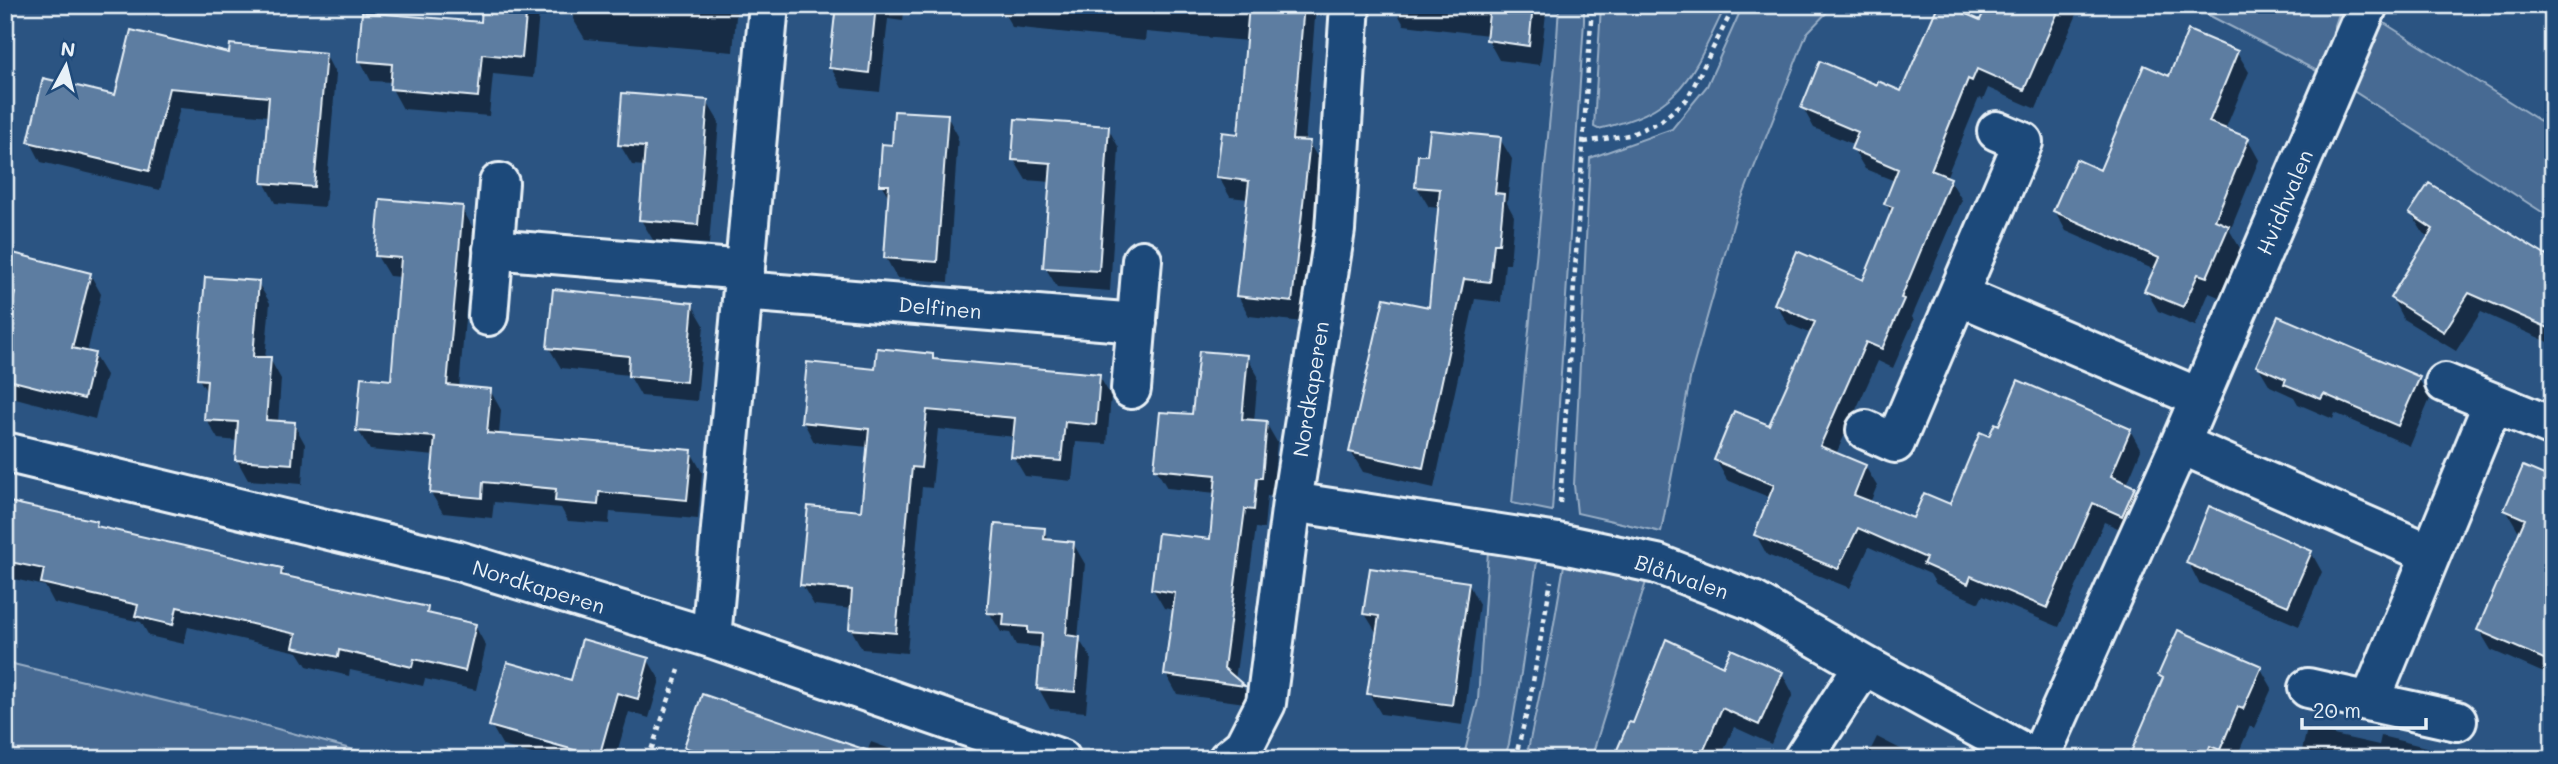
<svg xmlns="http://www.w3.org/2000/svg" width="2558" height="764" viewBox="0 0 2558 764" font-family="Mali,sans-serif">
	<rect width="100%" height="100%" fill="#2b5482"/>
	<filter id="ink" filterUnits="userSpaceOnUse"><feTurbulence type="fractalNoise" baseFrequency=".0143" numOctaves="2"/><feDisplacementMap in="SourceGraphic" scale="14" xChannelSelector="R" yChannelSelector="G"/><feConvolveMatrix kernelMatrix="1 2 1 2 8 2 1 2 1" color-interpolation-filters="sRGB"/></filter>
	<g filter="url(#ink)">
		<path fill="#476b93" stroke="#98aec6" stroke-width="2" d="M1559,5h25v16l-32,490 -40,-8 44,-448z
			M1601,5h125c-35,72 -43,105 -128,124l-4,-2z
			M1743,5h91l-27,28 -70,178 -46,163 -30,158 -84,-19 -3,-28 16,-327 82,-29 35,-43z
			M2189,5h153l-23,67z
			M2381,21l172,108v90l-201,-129z
			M1488,551l49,10 -16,112 -12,71 -5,15h-41l15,-59z
			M1564,565l82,17 -55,177h-65l25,-118z
			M5,662l247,60 135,37h-382z"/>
		<path fill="#0007" d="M484,5h50l5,8 -6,65 -40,-4 -4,42 -86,-7 -11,-20v-7l-21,-1 -11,-21 123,-37z
			M574,5h163l-4,47 -148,-13 -12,-20z
			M838,5h478l-11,138h4l12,20 -18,159 -54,-6 -11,-20 10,-97 -18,-2 -12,-21 22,-40 8,-95 -102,-9 -1,9 -133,-14 -8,-14 -68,-7 -1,9 -31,-3 -1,9 -15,-2 -8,73 -38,-4 -11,-20z
			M1393,5h154l-7,60 -41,-5 -11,-20v-5l-84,-10z
			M1989,5h92l-45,104 -48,-21 -5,12 -4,-2 -33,80 4,2 12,20 -50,117 2,3 -21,48 -15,-7 -42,93 29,12 12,20 -7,17 44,17 37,-14 39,-68 140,-8 11,20 -14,34 6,5 12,20 -11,26 -30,-13 -45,105 -76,-32 -4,8 -43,-19 -6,-10 -61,-27 -19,41 -83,-33 -11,-20 15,-37 -44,-18 -11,-20 54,-32 42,-94 -24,-10 -12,-20 88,-21 28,-68 -6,-12 9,-22 -30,-12 -12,-20 2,-4 -41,-17 -11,-20 75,-21 24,6 79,-70z
			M2237,52l12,20 -24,58 23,10 11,20 -29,71 10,17 -21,49 -10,-4 -14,33 -37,-15 -12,-21 9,-20 -89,-39 -11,-20 46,-39 69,-93z
			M325,54l11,21 -11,132 -50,-4 -11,-21 5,-66 -89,-8 -20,82 -119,-28 -11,-21 87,-44 113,-42z
			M2553,85v26l-8,-14z
			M707,102l12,20 -10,122 -56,-4 -12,-20 4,-54 -13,-1 -12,-20z
			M947,116l11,20 -10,146 -51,-4 -11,-20 4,-59 -9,-15 13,-37z
			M1108,128l11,20 -9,143 -53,-4 -12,-20 6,-85 -25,-2 -12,-20z
			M1500,139l12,20 -5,44 7,13 -4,48h-5l-4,38 -26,-3 -41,189 -71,-16 -12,-20 79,-142 10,-102 -11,-1 -12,-20z
			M462,208l11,20 -14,160 31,2 11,20 -2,25 192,17 11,20 -4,47 -88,-7 -1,12 -41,-3 -7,-13 -67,-6 -2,16 -49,-5 -12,-20 4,-37 -65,-6 -12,-20 34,-48 9,-105 -12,-1 -12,-20z
			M2411,213l142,53v78l-72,-32 -25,39 -53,-32 -11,-21 38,-60 -7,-5z
			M90,274l11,20 -14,59 7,2 12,20 -11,44 -87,-23 -3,-4v-54l9,-34 -8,-14z
			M258,283l12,20 -5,56h5l11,20 -3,44 16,1 11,20 -3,40 -54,-4 -11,-20 1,-19 -20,-2 -12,-20 2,-25 -9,-15z
			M692,304l12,21 -7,76 -56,-5 -12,-21 -68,-7 -12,-20z
			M932,355l3,6 164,15 12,20 -4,48 -31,-2 -4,39 -47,-5 -12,-20 2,-19 -77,-8 -6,59 -10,-1 -15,166 -45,-4 -11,-20 1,-20 -38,-4 -12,-20 60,-72 7,-66 -55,-5 -11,-21 73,-50z
			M1247,357l11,19 -4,46 12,1 11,19 -5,55 -5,-1 -3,33 -8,-1 -21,152 8,7 10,17 -76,-10 -11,-20 8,-64 -10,-2 -11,-19 58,-48 5,-48 -49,-5 -11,-19 38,-53z
			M2258,366l161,13 11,20 -20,47 -75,-33 -2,6 -35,-15 -4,-7 -24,-11z
			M2553,480v197l-62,-27 -12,-20 42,-99 -3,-1 -12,-20z
			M5,503l91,20 2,5 183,41 5,8 141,32 4,6 44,11 11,20 -10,44 -51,-11 -2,7 -73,-16 -1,6 -42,-10 -9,-14 -110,-25 -4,17 -35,-8 -8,-14 -87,-19 -9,-17 -40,-9z
			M1044,530l6,12 23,1 12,21 -7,74 13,20 -5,54 -36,-3 -11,-20 3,-36 -4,-6 -22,-2 -6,-12 -9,-1 -12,-20z
			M2311,552l11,20 -23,54 -100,-43 -11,-21z
			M1468,583l11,21 -16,121 -82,-11 -12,-20 9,-59 -13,-21z
			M648,660l12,20 -11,38 -20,-6 -14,47h-7l-103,-31v4l96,27h-51l-47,-13 -12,-21 81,-43z
			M2260,667l12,21 -18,40 -4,-2 -14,33h-99l27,-78 -4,-6z
			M1724,668l58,5 11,21 -22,50 -37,-17 -14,32h-103z
			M2307,729l72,16 2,-9 65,16 4,7h-150z
			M1877,737l43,22h-54z
			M871,742l47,17h-226l-6,-12 181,5z
			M1316,749l10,10h-19z
			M2525,752l15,7h-18z"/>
		<path fill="#5d7da1" stroke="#e8f1f8" stroke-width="2" d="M482,5h45l-5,53 -40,-4 -4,43 -88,-8 2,-25 -34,-3 4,-49 119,10z
			M836,5h40l-7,68 -40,-5z
			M1249,5h55l-12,135 18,1 -18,161 -56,-6 13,-115 -33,-4 6,-45 16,2z
			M1490,5h43l-4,41 -43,-6z
			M1938,5h7l35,15 7,-15h74l-37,85 -47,-21 -5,12 -4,-2 -37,91 20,8 -50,120 3,1 -22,50 -16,-7 -46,104 46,19 -12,30 59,23 11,-25 26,11 30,-72 9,4 6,-13 4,2 19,-45 113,49 -20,47 24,11 -13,29 -29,-13 -46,105 -76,-32 -3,8 -45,-20 3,-6 -68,-30 -20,41 -84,-34 20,-50 -60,-25 20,-49 35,14 46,-103 -41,-18 23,-53 66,29 30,-73 -9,-3 14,-35 -47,-20 7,-17 -57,-24 19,-47 57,24 1,-4 23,10z
			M131,30l98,23 1,-9 96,9 -12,134 -52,-4 7,-86 -100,-9 -20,83 -121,-29 15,-64 72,17z
			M2188,30l50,21 -29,71 40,16 -34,82 14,6 -22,51 -9,-3 -15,33 -39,-16 15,-33 -106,-47 23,-52 24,11 44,-105 25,11z
			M622,93l86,7 -10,125 -59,-5 6,-73 -27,-2z
			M894,111l54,3 -11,148 -53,-4 5,-73h-10l3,-41 10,1z
			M1015,119l94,7 -10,145 -56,-3 8,-105 -39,-3z
			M1430,130l71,7 -6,56 9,1 -5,50h-5l-4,38 -26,-3 -41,189 -74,-16 35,-154 45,9 11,-118 -25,-2 3,-32h9z
			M2429,183l124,77v70l-84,-37 -25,39 -54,-34 43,-69 -24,-16z
			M380,199l83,7 -16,179 44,4 -4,44 205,17 -5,50 -88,-8 -1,13 -43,-4 1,-12 -73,-7 -1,16 -52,-5 5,-56 -79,-6 5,-54 30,3 10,-122 -26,-2z
			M13,253l78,20 -19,75 23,5 -11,46 -79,-20v-48l10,-38 -10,-2v-6z
			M205,277l54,4 -6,76h18l-5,63 29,2 -3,42 -57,-4 3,-38 -34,-2 3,-40 -10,-1z
			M553,289l140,14 -7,79 -58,-6 1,-20 -82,-8z
			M2278,316l142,61 -22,49 -74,-32 -3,5 -37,-15 2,-5 -30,-13z
			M877,348l56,6v5l167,15 -4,51 -31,-3 -4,39 -50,-4 4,-39 -88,-8 -6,58 -9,-1 -16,166 -47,-4 3,-39 -52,-5 8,-79 53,5 8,-82 -68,-7 6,-60 68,7z
			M1199,351l49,4 -6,64 25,2 -5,57h-5l-3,32 -9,-1 -21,159 21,18 -81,-11 11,-82 -24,-4 7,-56 52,6 6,-64 -62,-6 6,-57 32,2z
			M2553,454v209l-76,-33 48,-111 -21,-9 19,-44 21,9z
			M5,501l92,20 -1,5 186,42 -1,7 147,32 -1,6 49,11 -11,47 -51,-12 -2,8 -73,-17 -1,7 -45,-10 3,-13 -119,-27 -4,18 -38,-9 3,-11 -97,-22 3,-14 -39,-8z
			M2209,506l103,45 -24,55 -102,-43z
			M995,524l50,4 -1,11 30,3 -8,93 14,2 -5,55 -38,-3 5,-55 -14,-1v-6l-25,-2 1,-11 -17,-1z
			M1370,568l99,14 -17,123 -85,-11 12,-78 -16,-2z
			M2178,630l84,36 -19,43 -5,-2 -18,43 -10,-4 -5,13h-77l35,-81 -5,-3z
			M582,639l67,19 -11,41 -21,-6 -18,64 -110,-31 18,-64 64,18z
			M1666,639l57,27 8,-17 52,23 -24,53 -37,-17 -22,51h-87l16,-37 4,1z
			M702,694l173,59 -1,6h-157l-33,-12z"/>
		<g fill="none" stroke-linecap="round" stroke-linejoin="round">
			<g stroke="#e8f1f8" stroke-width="44">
				<path id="street" d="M493,249l252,21
					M743,291l394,32
					M1958,295l242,103
					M488,316l11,-133
					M2445,383l108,44
					M1131,389l11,-129
					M1866,430l29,13 128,-301 -26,-11
					M2180,444l251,110
					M5,452l453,109 253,77 350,121
					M1292,502l266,41 99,21 96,37 111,64 171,94
					M711,638l58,-633
					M2308,688l149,33
					M2370,702l123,-299
					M1228,759l16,-13 22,-43 26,-201 43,-272 15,-225
					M1803,759l61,-94
					M2039,759l141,-315 188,-439"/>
			</g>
			<path stroke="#e8f1f8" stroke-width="4.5" stroke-dasharray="5 5" stroke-linecap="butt" d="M1584,142l45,-7 32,-14 26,-22 48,-94
				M1560,503l32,-498
				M648,759l31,-89
				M1515,759l14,-55 22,-123"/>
			<use href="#street" stroke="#1f4a7a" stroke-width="38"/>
		</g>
	</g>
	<g text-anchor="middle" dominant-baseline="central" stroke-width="7" stroke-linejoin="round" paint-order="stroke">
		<g font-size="21" fill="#e8f1f8" stroke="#1f4a7a">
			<text transform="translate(2284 202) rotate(-67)">Hvidhvalen</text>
			<text transform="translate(940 307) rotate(5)">Delfinen</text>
			<text transform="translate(1310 389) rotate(-81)">Nordkaperen</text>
			<text transform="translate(1682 576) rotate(19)">Blåhvalen</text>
			<text transform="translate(539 586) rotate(17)">Nordkaperen</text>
		</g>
	</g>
	<rect width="2558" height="764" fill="none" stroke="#1f4a7a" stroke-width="28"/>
	<rect x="14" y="14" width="2530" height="736" fill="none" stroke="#e8f1f8" stroke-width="2.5" filter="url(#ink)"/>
	<g transform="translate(66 66) rotate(7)" stroke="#1f4a7a" stroke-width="5" paint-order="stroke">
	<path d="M0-5L12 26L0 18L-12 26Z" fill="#e8f1f8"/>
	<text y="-10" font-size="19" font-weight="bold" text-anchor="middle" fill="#e8f1f8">N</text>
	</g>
	<path d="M2302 718v10h124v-10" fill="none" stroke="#e8f1f8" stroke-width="3.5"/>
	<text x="2313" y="718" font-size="21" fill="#e8f1f8" stroke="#1f4a7a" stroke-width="5" paint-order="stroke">20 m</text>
</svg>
